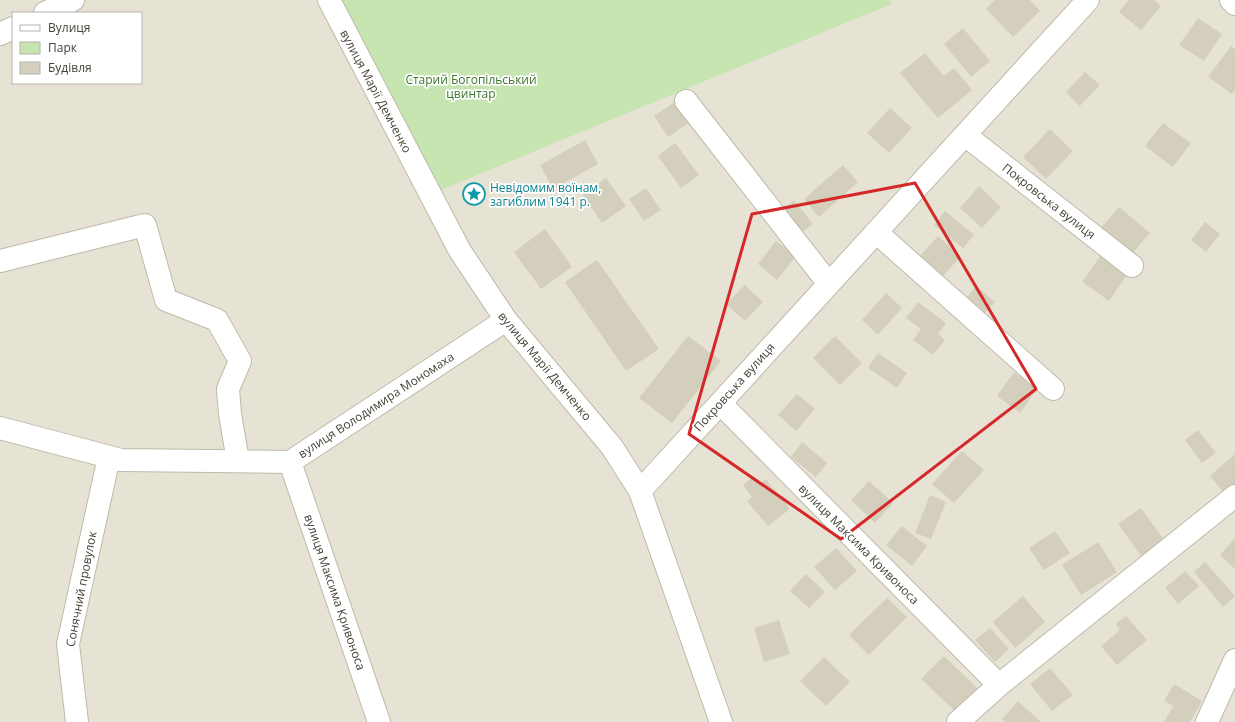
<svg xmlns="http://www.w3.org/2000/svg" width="1235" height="722" viewBox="0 0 1235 722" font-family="'Open Sans',sans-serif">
	<rect width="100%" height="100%" fill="#f3f1e7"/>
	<path fill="#e6e3d5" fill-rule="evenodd" d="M0,0h1235v722h-1235zM13,13h128v70h-128z"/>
	<path fill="#c6e5b1" d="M331,0h558l3,4 -461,190z"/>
	<path fill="#d4cebd" d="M995,0h35l10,11 -27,26 -27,-28z
		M1129,0h25l7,6 -20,24 -22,-18z
		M1198,18l24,16 -18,27 -25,-16z
		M963,28l27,33 -19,16 -27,-33z
		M1231,46l4,3v41l-3,4 -24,-17z
		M925,53l19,23 10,-8 18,22 -34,28 -38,-45z
		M1085,72l15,13 -20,21 -14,-14z
		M676,101l14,21 -22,15 -14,-21z
		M890,108l22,20 -23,25 -22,-20z
		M1163,123l28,20 -18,24 -28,-21z
		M1050,129l23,22 -27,28 -23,-22z
		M585,140l13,24 -45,25 -13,-24z
		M675,143l24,32 -18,13 -23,-32z
		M843,165l15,17 -39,35 -15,-18z
		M606,178l20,28 -24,17 -19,-28z
		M979,186l22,21 -19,21 -22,-20z
		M646,188l15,22 -17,11 -15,-22z
		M794,200l19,24 -12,9 -19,-23z
		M1119,207l31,26 -20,23 -31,-26z
		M945,211l29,24 -11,13 -29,-23z
		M1205,222l15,12 -14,18 -15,-12z
		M545,229l27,38 -31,22 -27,-37z
		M938,236l23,20 -18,20 -23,-20z
		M776,241l20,15 -19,24 -19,-16z
		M1101,255l27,18 -19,28 -27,-19z
		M597,260l62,89 -33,22 -61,-89z
		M745,285l18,17 -18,19 -19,-17z
		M976,286l19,16 -14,15 -18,-15z
		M886,293l16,15 -24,27 -16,-15z
		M918,302l28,21 -8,11 7,6 -12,15 -20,-15 8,-11 -15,-11z
		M688,336l33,25 -49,62 -33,-25z
		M835,336l27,27 -22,22 -27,-27z
		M878,353l29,20 -10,15 -29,-20z
		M1014,372l23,17 -17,24 -23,-17z
		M797,394l18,15 -19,22 -18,-16z
		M1198,430l18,23 -14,10 -17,-23z
		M802,442l25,21 -11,14 -25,-20z
		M962,451l22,19 -30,33 -22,-19z
		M1235,454v32l-10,8 -15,-18z
		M753,477l6,7 7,-5 24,30 -22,17 -21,-25 5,-4 -9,-12z
		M869,481l24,22 -18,20 -24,-23z
		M930,495l16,7 -15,37 -16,-6z
		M1141,508l23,32 -23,16 -23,-32z
		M902,526l25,20 -15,20 -26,-21z
		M1055,531l15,22 -26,17 -15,-22z
		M1235,538v31l-15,-14z
		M1098,542l19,30 -36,23 -19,-30z
		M836,548l21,23 -22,19 -21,-23z
		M1205,562l30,34 -12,11 -29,-35z
		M1185,571l14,15 -21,18 -13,-16z
		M806,574l19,18 -16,16 -19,-17z
		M1023,596l22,26 -30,26 -22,-26z
		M887,598l20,19 -38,38 -20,-20z
		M1126,616l21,24 -30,25 -16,-19 19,-16 -4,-6z
		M779,620l11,34 -26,8 -10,-34z
		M990,628l19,21 -14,13 -20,-22z
		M944,656l34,33 -22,23 -35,-33z
		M824,657l26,25 -24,24 -26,-25z
		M1050,668l23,27 -21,16 -22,-27z
		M1174,684l28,17 -12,21h-26l9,-16 -9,-5z
		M1018,701l23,21h-35l-4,-3z"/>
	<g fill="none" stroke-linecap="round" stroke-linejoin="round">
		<g stroke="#bebaaa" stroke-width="24">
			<path id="minor" d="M329,0l131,251 46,69 106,127 28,44 81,231
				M1231,0l4,4
				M45,13l28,-13
				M0,34l13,-6
				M686,101l143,183
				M965,135l167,131
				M876,232l177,157
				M0,261l145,-36 21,75 51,20 23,41 -12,28 2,25 8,47
				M720,403l279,282
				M0,428l121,32 169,2 216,-142
				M290,462l89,260
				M640,491l448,-491
				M77,722l-9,-78 41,-187
				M958,722l41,-37 236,-189
				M1207,722l28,-62"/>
		</g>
		<use href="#minor" stroke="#fff" stroke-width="22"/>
	</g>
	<path fill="none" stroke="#d62828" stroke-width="3" stroke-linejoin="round" d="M915,183l121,206 -195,150 -152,-105 63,-220z"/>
	<defs>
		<g id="sight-ring" transform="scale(1.15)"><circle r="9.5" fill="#fff" stroke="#0f9aa8" stroke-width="1.5"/><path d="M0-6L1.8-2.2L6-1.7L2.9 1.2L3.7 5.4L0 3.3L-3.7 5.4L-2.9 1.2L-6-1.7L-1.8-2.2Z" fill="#0f9aa8"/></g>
	</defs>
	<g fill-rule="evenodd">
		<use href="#sight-ring" x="474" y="194"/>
	</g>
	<g text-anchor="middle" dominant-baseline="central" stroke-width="3.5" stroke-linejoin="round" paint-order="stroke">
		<g font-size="12" fill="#3d752c" stroke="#fff">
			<text x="471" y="79">Старий Богопільський<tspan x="471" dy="14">цвинтар</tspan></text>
		</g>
		<g font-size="12" fill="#454236" stroke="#fff">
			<text transform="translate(376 91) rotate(62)">вулиця Марії Демченко</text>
			<text transform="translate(1049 201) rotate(38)">Покровська вулиця</text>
			<text transform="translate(545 366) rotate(50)">вулиця Марії Демченко</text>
			<text transform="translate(734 387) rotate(-48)">Покровська вулиця</text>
			<text transform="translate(376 405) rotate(-33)">вулиця Володимира Мономаха</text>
			<text transform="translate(859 544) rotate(45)">вулиця Максима Кривоноса</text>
			<text transform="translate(81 589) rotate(-79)">Сонячний провулок</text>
			<text transform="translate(335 592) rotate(71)">вулиця Максима Кривоноса</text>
		</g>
		<g font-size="12" fill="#0d838f" stroke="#fff" text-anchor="start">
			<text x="490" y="187">Невідомим воїнам,<tspan x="490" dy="14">загиблим 1941 р.</tspan></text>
		</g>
	</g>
	<rect x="12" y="12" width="130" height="72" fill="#ffffff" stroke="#b5b3af"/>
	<rect x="20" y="25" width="20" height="6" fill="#ffffff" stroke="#b5b3af"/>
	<text x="48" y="32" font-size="12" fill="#454236">Вулиця</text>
	<rect x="20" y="42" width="20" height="12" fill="#c6e5b1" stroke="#b5b3af"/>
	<text x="48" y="52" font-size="12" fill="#454236">Парк</text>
	<rect x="20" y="62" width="20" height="12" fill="#d4cebd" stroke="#b5b3af"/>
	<text x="48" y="72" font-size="12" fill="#454236">Будівля</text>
</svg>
